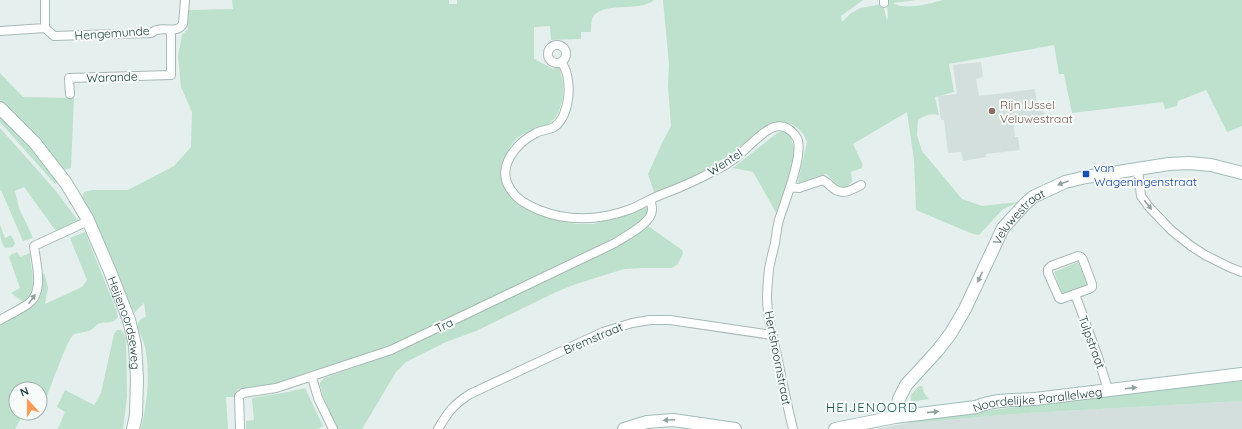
<svg xmlns="http://www.w3.org/2000/svg" width="1242" height="429" viewBox="0 0 1242 429" font-family="Quicksand,sans-serif">
	<rect width="100%" height="100%" fill="#e5efed"/>
	<path fill="#d3dfdc" d="M981,62l2,15 -7,2 3,17 56,-7 2,16 6,-1 2,13 -32,4 2,16h3l2,13 -34,4v3l-23,4 -2,-9 -13,1 -4,-33h-3l-3,-24 19,-2 -4,-29z
		M1242,401v28h-367l34,-6 25,-2 94,-8z"/>
	<path fill="#bde1cd" d="M232,0h217v4h8v-4h197c-14,13 -54,0 -62,19 -1,4 -1,9 -1,13h-10v7l-30,1 -1,-14 -16,1v32l19,10 6,-2c1,4 2,8 3,12 3,13 0,34 -11,43 -10,8 -24,8 -34,16 -8,7 -10,18 -16,27l3,22 10,11 41,21 21,5h18l53,-18v8l-4,7 -18,11 -40,21 -205,98 -72,21 -35,13 -35,4 -4,8h-8l2,32h-87c6,-27 9,-49 5,-77 -1,-9 -6,-18 -9,-26 2,-6 4,-8 9,-9l-2,-14 -10,10 -37,-86 -15,-29 2,-6 9,-2h35l46,-24 17,-19 1,-35 -11,-25 -3,-31 4,-21 6,-6v-19l45,-1z
		M663,0h200l-22,16 1,6 8,-8 10,-6 23,-4 4,17 1,-5 -1,-14h1v-2h29l-24,3c12,8 38,0 51,-3h298v126l-15,6 -21,-42 -28,11 -1,5 -12,3 -2,-7 -91,11 -8,-39h-5l-5,-29 -105,19 5,28 -19,5 4,18c-10,-1 -12,-1 -21,5l-1,15 5,16 40,48 20,7 37,-4 -16,7 -24,26 -6,-1 -57,-24 -2,-50 -7,-48 -54,32 10,21 -1,1v2l-11,4 1,9c-13,17 -17,-2 -26,-7l-28,9v-2l9,-39 -3,-7 -4,-5 -9,-6 -10,-2 -7,1 -8,5 -11,10 -38,27 -62,30 -7,-21 15,-33 8,-15 -3,-40 1,-22z
		M0,73l23,24 51,1 -3,70 -7,2 -64,-70z
		M0,114l8,8 53,60 -6,2 -55,-62z
		M0,128l56,63 23,31 -23,9 -32,-44 -9,4 4,17 14,30 -10,3 -22,-51 -1,1z
		M780,132h4l5,2c3,6 5,12 5,18 0,19 -11,45 -16,64l-25,-44 -20,-4 43,-34z
		M0,225l5,13 6,-3 4,8 -2,4 -8,1c-5,-7 -5,-14 -5,-23z
		M648,226l34,24 1,3 -5,11 -6,4h-30l-18,1 -48,15 -20,8 -80,39 -30,11 -40,20 -10,10 -34,57h-24l-8,-13 -10,-30v-3l4,-5 71,-25 234,-114 13,-8z
		M85,232l32,80 1,5c-6,8 -12,4 -20,7 -3,2 -5,6 -10,7 -5,2 -10,1 -15,4 -6,5 -24,57 -29,69l-4,1v-16h-24v24h8l-9,16h-15v-106l40,-33 4,-18 4,16 -3,16 37,-17 5,-7 -17,-42z
		M17,252l3,5 10,-4c0,18 10,36 -7,49l-12,-9 9,-5 -11,-31 3,-3z
		M1078,262l10,23 -25,10 -9,-23z
		M117,330h4l2,2 3,7 1,58 -4,32h-65l7,-17 -8,-5 8,-17 29,15 7,-12 13,-59z
		M1242,381v20l-214,12 -94,8 -25,2 -1,-2 138,-18z
		M919,386h3l2,7 5,6 -18,3v-7z
		M305,388l18,38 -6,3h-71v-8l8,-1 -2,-22 36,-6z"/>
	<g fill="none" stroke-linecap="round" stroke-linejoin="round">
		<g stroke="#a7b8b6" stroke-width="10">
			<path id="street" d="M45,0v28
				M884,0v3
				M45,28l9,8 97,-3c2,-1 4,-3 6,-3 9,-3 20,4 26,-6l2,-24
				M0,31l45,-3
				M548 54a9 9 0 1 1 18 0a9 9 0 1 1-18 0Z
				M561,62c12,14 10,54 -7,65 -5,3 -13,3 -18,6 -20,10 -41,35 -25,57 6,10 18,16 28,20 30,12 62,10 92,-1 11,-5 21,-11 32,-15 16,-6 32,-13 47,-21 8,-4 17,-8 24,-14 9,-7 17,-16 26,-23 11,-10 23,-15 34,-2 2,3 3,3 4,7 4,18 -13,60 -19,79 -2,8 -3,16 -4,23 -2,9 -5,18 -6,27 -1,9 -2,19 -2,28 0,19 6,39 10,58 5,24 10,49 16,73
				M70,94l-1,-16 102,-3v-45
				M1138,169l3,27 8,11 22,23 20,16 14,9 24,12 13,5
				M790,187l9,1 24,-8c4,2 6,5 10,8 9,8 19,2 28,-3
				M1075,294l14,-5 3,-2v-3l-9,-24 -2,-3 -3,-1 -27,10 -3,3v4l11,25 2,1 14,-5 23,63 10,33
				M0,320c9,-5 19,-10 28,-16 17,-12 8,-40 6,-58l54,-25
				M312,377l6,21 15,31
				M240,429l-1,-33 4,-3 33,-5 115,-38 224,-107c10,-7 38,-20 37,-34 0,-2 -1,-6 -2,-9
				M438,429c10,-17 15,-24 32,-35l133,-62 29,-9 18,-3h20l102,15"/>
		</g>
		<g stroke="#a3bcb8" stroke-width="14">
			<g id="secondary">
				<path id="s1" d="M0,108l35,35 31,40 21,35 22,51 20,51 6,25 2,34 -1,36 -3,14"/>
				<path id="s2" d="M895,417l4,-18 7,-14 32,-35 13,-17 14,-24 38,-81 22,-24 8,-7 32,-15 21,-5 83,-13 20,-1 22,2 31,8"/>
				<path d="M624,429l23,-7 26,-2 62,9"/>
				<path id="s3" d="M835,429l60,-12 81,-10c19,-8 39,-7 59,-8l207,-25"/>
			</g>
		</g>
		<use href="#street" stroke="#fff" stroke-width="8"/>
		<use href="#secondary" stroke="#fff" stroke-width="12"/>
	</g>
	<defs><path id="oneway-solid" d="M-6-.8H1V-3.2L6.5 0L1 3.2V.8H-6Z"/></defs>
	<g fill="#90a1a0">
		<use href="#oneway-solid" transform="translate(1063 183) rotate(160)"/>
		<use href="#oneway-solid" transform="translate(1148 205) rotate(51)"/>
		<use href="#oneway-solid" transform="translate(980 277) rotate(115)"/>
		<use href="#oneway-solid" transform="translate(32 299) rotate(-55)"/>
		<use href="#oneway-solid" transform="translate(1131 388) rotate(-7)"/>
		<use href="#oneway-solid" transform="translate(933 412) rotate(-6)"/>
		<use href="#oneway-solid" transform="translate(669 420) rotate(178)"/>
	</g>
	<circle fill="#8d6e63" stroke="#f7fbfa" stroke-width="1.5" cx="992" cy="111" r="4"/>
	<rect fill="#1a4fb4" stroke="#f7fbfa" stroke-width="1.5" x="1082" y="170" width="8" height="8" rx="2"/>
	<g text-anchor="middle" dominant-baseline="central" stroke-width="4" stroke-linejoin="round" paint-order="stroke">
		<g font-size="12" fill="#224340" stroke="#f7fbfa">
			<text transform="translate(112 33) rotate(-4)">Hengemunde</text>
			<text transform="translate(112 77) rotate(-2)">Warande</text>
			<text transform="translate(725 162) rotate(-33)">Wentel</text>
			<text stroke="none"><textPath href="#s2" startOffset="239">Veluwestraat</textPath></text>
			<text stroke="none"><textPath href="#s1" startOffset="253">Heijenoordseweg</textPath></text>
			<text transform="translate(444 325) rotate(-25)">Tra</text>
			<text transform="translate(593 338) rotate(-23)">Bremstraat</text>
			<text transform="translate(1092 342) rotate(70)">Tulpstraat</text>
			<text transform="translate(778 358) rotate(79)">Hertshoornstraat</text>
			<text stroke="none"><textPath href="#s3" startOffset="205">Noordelijke Parallelweg</textPath></text>
		</g>
		<g font-size="12" fill="#785e54" stroke="#f7fbfa" text-anchor="start">
			<text x="1000" y="104">Rijn IJssel<tspan x="1000" dy="14">Veluwestraat</tspan></text>
		</g>
		<g font-size="12" fill="#164399" stroke="#f7fbfa" text-anchor="start">
			<text x="1094" y="167">van<tspan x="1094" dy="14">Wageningenstraat</tspan></text>
		</g>
		<g font-size="13" letter-spacing="1" fill="#1c5753" stroke="#f7fbfa">
			<text x="872" y="407">HEIJENOORD</text>
		</g>
	</g>
	<g transform="translate(28 401) rotate(339)"><circle r="19" fill="#f7fbfa" stroke="#a2b1b0"/>
	<path d="M0-3L7 15L0 10L-7 15Z" fill="#fb9b57"/>
	<text y="-6" font-size="11" font-weight="bold" text-anchor="middle" fill="#224340">N</text>
	</g>
</svg>
